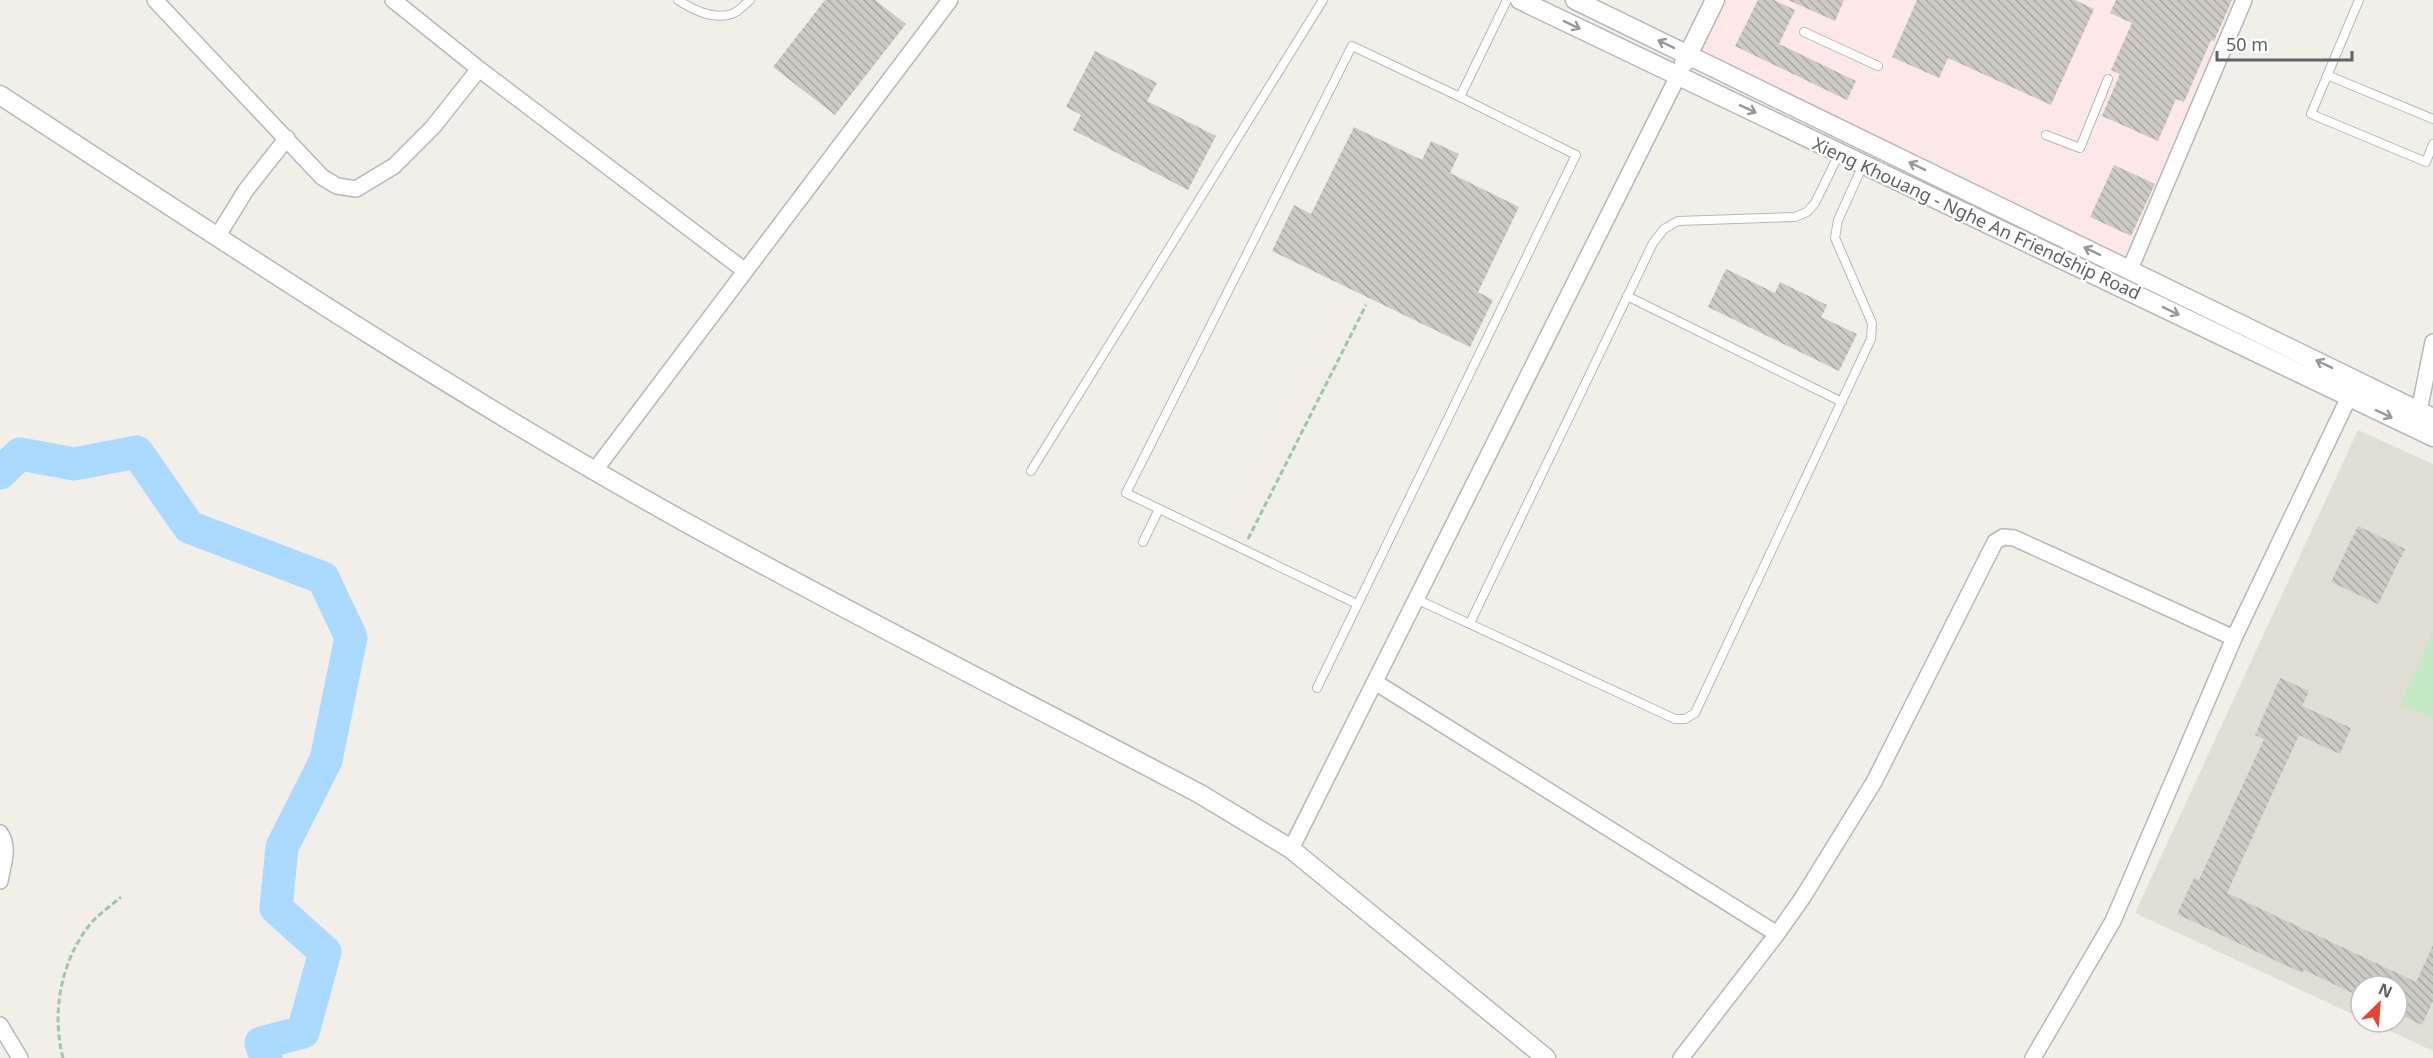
<svg xmlns="http://www.w3.org/2000/svg" width="2433" height="1058" viewBox="0 0 2433 1058" font-family="'Noto Sans',sans-serif">
	<defs>
		<pattern id="building-back-hatch" width="6" height="6" patternUnits="userSpaceOnUse" patternTransform="scale(1.5)"><rect width="6" height="6" fill="#cccac5"/><path d="M-1 5l2 2M0 0l6 6M5-1l2 2" fill="none" stroke="#a9a8a4"/></pattern>
	</defs>
	<rect width="100%" height="100%" fill="#f1efe8"/>
	<path fill="#e1ded6" d="M2358,430l75,34v587l-62,-29h26v-36h-36v32l-226,-105z"/>
	<path fill="#fce8e6" d="M1715,0h529l-114,269 -442,-214z"/>
	<path fill="#c5e8c5" d="M2433,632v86l-33,-14z"/>
	<g fill="none" stroke-linecap="round" stroke-linejoin="round">
		<path stroke="#aadaff" stroke-width="33" d="M0,473l20,-19 54,10 63,-12 52,75 134,51 28,59 -25,123 -44,87 -6,61 49,44 -22,80 -42,11 5,15"/>
	</g>
	<path fill="url(#building-back-hatch)" d="M825,0h50l31,24 -71,91 -62,-48z
		M1758,0h16l21,10 -16,34 77,37 -9,19 -112,-54z
		M1788,0h56l-9,21z
		M1917,0h158l19,9 -43,96 -103,-47 -9,20 -47,-21z
		M2116,0h116l-18,41 -3,-1 -27,62 -8,-3 -18,42 -56,-25 18,-42 -9,-4 21,-47 -22,-10z
		M1095,51l62,32 -10,18 69,35 -28,54 -115,-60 8,-15 -15,-8z
		M1354,127l68,33 9,-19 28,13 -9,19 69,34 -41,85 15,8 -23,47 -198,-96 22,-46 17,9z
		M2114,165l41,19 -24,52 -41,-19z
		M1726,269l49,24 5,-11 47,23 -6,12 36,17 -18,37 -131,-64z
		M2358,526l47,23 -27,55 -47,-22z
		M2280,678l29,13 -7,15 49,22 -11,26 -41,-19 -72,158 189,89 17,-37v56l-11,24 -25,-12v-27h-36v11l-57,-27 -2,3 -125,-59 17,-36 5,2 65,-141 -9,-4z"/>
	<g fill="none" stroke-linecap="round" stroke-linejoin="round">
		<g stroke="#b5b8bc" stroke-width="10">
			<path id="service" d="M678,0c15,10 35,20 54,14 6,-2 13,-10 18,-14
				M2359,0l-48,114 115,48 7,-18
				M1804,32l74,34
				M2327,75l106,44
				M2046,135l34,13 28,-69
				M1627,296l215,106
				M1031,471l292,-471
				M1143,542l16,-33
				M1416,599l259,120h10l10,-6 176,-374 1,-16 -37,-85 3,-18 25,-55
				M1357,604l-231,-111 226,-447 108,51 47,-97
				M1470,623l183,-380 11,-14 14,-8 117,-4 12,-5 8,-9 24,-49
				M1317,688l259,-533 -116,-58"/>
		</g>
		<g stroke="#b5b8bc" stroke-width="18">
			<path id="minor" d="M155,0l167,177 15,9 19,3 38,-23 39,-39 46,-58
				M393,0l86,69 265,201
				M217,237l29,-47 41,-52
				M2130,269l114,-269
				M2419,411l14,-69
				M595,470l355,-470
				M1375,682l402,252
				M0,833c10,13 3,32 0,48
				M1291,849l387,-773
				M0,1025l20,33
				M1681,1058l96,-124 26,-37 71,-115 121,-240 8,-5 11,1 220,100
				M2033,1058l80,-137 121,-283 115,-241"/>
		</g>
		<g stroke="#b5b8bc" stroke-width="21">
			<path id="tertiary" d="M1520,0l913,437
				M1575,0l858,418
				M1684,63l31,-63
				M0,95c228,149 455,300 694,432 167,92 338,178 506,267l91,55 255,209"/>
		</g>
		<path stroke="#9cc7a9" stroke-width="3" stroke-dasharray="6 3" stroke-linecap="butt" d="M1248,539l118,-234
			M63,1058c-12,-46 -2,-99 29,-136 8,-9 20,-17 29,-25"/>
		<use href="#service" stroke="#fff" stroke-width="8"/>
		<use href="#minor" stroke="#fff" stroke-width="15"/>
		<use href="#tertiary" stroke="#fff" stroke-width="18"/>
	</g>
	<defs><path id="oneway-shaft" d="M-6 0H5M1.5-3L5.5 0L1.5 3" fill="none" stroke-width="1.6" stroke-linecap="round" stroke-linejoin="round" transform="scale(1.5)"/></defs>
	<g stroke="#979a9d">
		<use href="#oneway-shaft" transform="translate(1572 25) rotate(26)"/>
		<use href="#oneway-shaft" transform="translate(1666 44) rotate(-154)"/>
		<use href="#oneway-shaft" transform="translate(1748 109) rotate(25)"/>
		<use href="#oneway-shaft" transform="translate(1917 166) rotate(-154)"/>
		<use href="#oneway-shaft" transform="translate(2092 251) rotate(-154)"/>
		<use href="#oneway-shaft" transform="translate(2171 311) rotate(26)"/>
		<use href="#oneway-shaft" transform="translate(2324 364) rotate(-154)"/>
		<use href="#oneway-shaft" transform="translate(2384 414) rotate(25)"/>
	</g>
	<g text-anchor="middle" dominant-baseline="central" stroke-width="4.5" stroke-linejoin="round" paint-order="stroke">
		<g font-size="18" fill="#5f6368" stroke="#fff">
			<text transform="translate(1977 218) rotate(25)">Xieng Khouang - Nghe An Friendship Road</text>
		</g>
	</g>
	<g transform="translate(2379 1004) rotate(25)"><circle r="28" fill="#ffffff" stroke="#bfc1c3" stroke-width="1.5"/>
	<path d="M0-4.5L10 22L0 15L-10 22Z" fill="#ea4335"/>
	<text y="-9" font-size="16" font-weight="bold" text-anchor="middle" fill="#5f6368">N</text>
	</g>
	<path d="M2217 51v9h135v-9" fill="none" stroke="#5f6368" stroke-width="3"/>
	<text x="2226" y="51" font-size="18" fill="#5f6368" stroke="#ffffff" stroke-width="4.5" paint-order="stroke">50 m</text>
</svg>
